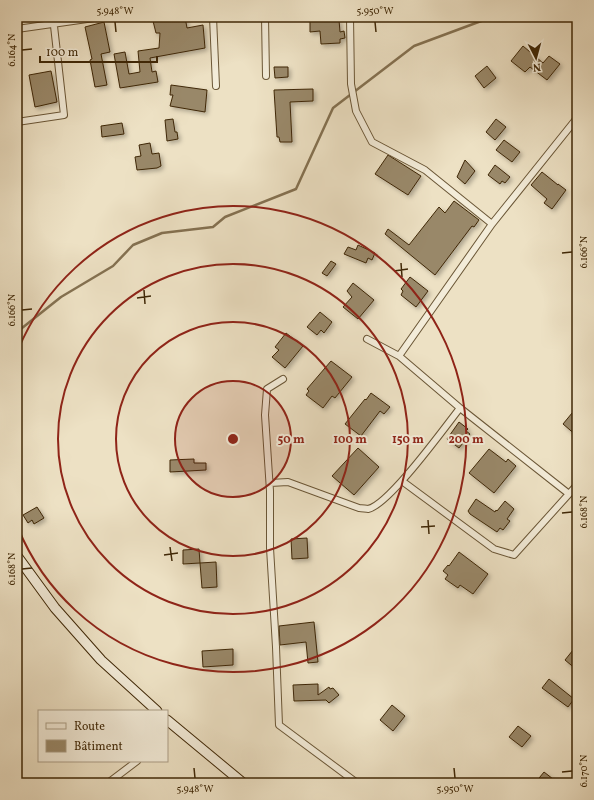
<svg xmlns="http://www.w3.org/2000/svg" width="594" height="800" viewBox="0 0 594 800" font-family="Vollkorn,serif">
	<defs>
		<filter id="shadow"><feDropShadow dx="2.5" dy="2.5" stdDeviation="2" flood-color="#0004"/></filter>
	</defs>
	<rect width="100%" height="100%" fill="#ede1c4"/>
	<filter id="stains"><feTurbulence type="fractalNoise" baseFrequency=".005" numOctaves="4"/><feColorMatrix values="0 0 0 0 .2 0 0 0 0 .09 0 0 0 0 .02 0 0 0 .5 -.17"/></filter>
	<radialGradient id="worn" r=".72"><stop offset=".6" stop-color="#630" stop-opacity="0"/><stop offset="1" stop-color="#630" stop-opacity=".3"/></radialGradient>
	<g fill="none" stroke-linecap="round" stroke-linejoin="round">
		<path stroke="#847151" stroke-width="2.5" d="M17,332l44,-35 52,-31 20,-21 29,-12 51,-6 12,-10 71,-28 37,-81 81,-62 78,-29"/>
	</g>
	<path fill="#998869" stroke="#3f2706" filter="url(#shadow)" d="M152,17h33l2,11 16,-3 2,23 -55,10 2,14 4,-1 2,11 -38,6 -6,-34 11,-2 4,22 11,-2 -2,-21 21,-3 1,-15h-4z
		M310,17h11v3h18l1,12 4,-1 1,7 -5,1v4l-19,1 -1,-13 -10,1z
		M104,22l6,30 -9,2 6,31 -12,2 -5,-27 2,-1 -7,-32z
		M523,46l20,17 6,-7 11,8 -13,16 -17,-13 -5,5 -14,-11z
		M487,66l9,12 -12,10 -9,-12z
		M274,67h14v10l-13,1z
		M51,71l6,31 -22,5 -6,-32z
		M171,85l36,5 -2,22 -35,-6 3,-11h-3z
		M313,89v12l-23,1 2,40h-12l-1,-5h-2l-3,-47z
		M173,119l2,13h2l1,7 -11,2 -2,-21z
		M496,119l10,8 -11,13 -9,-8z
		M122,123l2,11 -22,3 -1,-11z
		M504,140l16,12 -8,10 -16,-12z
		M150,143l2,11 7,-1 2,13 -4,2 -20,2 -2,-13 6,-1 -2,-11z
		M388,155l33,21 -13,19 -33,-21z
		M465,160l10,11 -10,13 -8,-7z
		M495,165l15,12 -5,6 -3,-2 -2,3 -12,-9z
		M542,172l16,13v-1l8,6 -14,19 -8,-6 3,-4 -16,-14z
		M454,201l25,19 -5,7 -2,-1 -37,49 -50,-41 3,-5 21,16 30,-38 6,6z
		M358,245l17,8 -3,7 -4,-2 -2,5 -22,-9 4,-7 8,3z
		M331,261l5,3 -9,12 -5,-3z
		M410,277l18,14 -12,16 -15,-12 2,-4 -2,-2z
		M353,283l21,17 -16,19 -15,-12 9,-10 -5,-6z
		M320,312l12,10 -8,11 -3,-3 -4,5 -10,-8z
		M286,333l17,13 -18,22 -13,-11 7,-7 -4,-3z
		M331,361l21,16 -17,21 -3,-2 -9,12 -17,-13 3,-4 -2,-2z
		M371,393l19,14 -6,7 -4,-3 -19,25 -16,-12 20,-25 1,1z
		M577,407v29l-14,-12z
		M459,422l9,7 -2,2 4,3 -11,14 -12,-9z
		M358,448l21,19 -25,28 -22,-19z
		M489,449l17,13 2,-3 8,7 -22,27 -25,-20z
		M194,459v4h12v7l-36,2v-12z
		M476,499l19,13 1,-2 1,1 8,-10 9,8 -7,10 3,2 -7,9 -3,-2 -3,4 -27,-18 -2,-3z
		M37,507l7,11 -10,6 -2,-4 -4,3 -5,-8z
		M307,538l1,20 -16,1 -1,-20z
		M199,549l1,14 -17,1v-14z
		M459,552l29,22 -15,20 -13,-9 -2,3 -13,-9 3,-4 -5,-4 5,-6 1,1z
		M216,562l1,25 -15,1 -2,-25z
		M314,622l4,40 -10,1 -2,-21 -26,3 -1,-19z
		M233,649v16l-30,2 -1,-16z
		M573,650l4,4v16l-12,-10z
		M549,679l25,20 -6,8 -26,-19z
		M318,684v11l11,-8 1,2 3,-1 6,7 -10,8 -3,-3 -32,1 -1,-16z
		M392,705l13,11 -12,15 -13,-11z
		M518,726l13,10 -9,11 -13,-10z
		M544,772l9,7 -3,4h-15z"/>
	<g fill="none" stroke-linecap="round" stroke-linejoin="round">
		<g stroke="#6a5636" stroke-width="8">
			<path id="street" d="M213,17l3,69
				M265,17l1,59
				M350,17l1,67 5,27 16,31 53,28 67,54 -93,132 61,52 109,86
				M17,29l84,-12
				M17,122l47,-7 -11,-98
				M492,224l85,-106
				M367,339l32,17
				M283,379l-16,10 -2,26 5,76v57l6,99 3,78 78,58
				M402,481l92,68 20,6 63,-70
				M270,483l18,-1 71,26c3,0 7,1 9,1 21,-4 77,-82 92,-101
				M108,783l29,-22"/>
		</g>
		<g stroke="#3f2706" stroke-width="11">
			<path id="secondary" d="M17,556l38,52 46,52 56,51
				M167,720l76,63"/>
		</g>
		<use href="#street" stroke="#f3ecd9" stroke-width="6"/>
		<use href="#secondary" stroke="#f3ecd9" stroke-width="9"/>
	</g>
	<path fill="none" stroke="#3f2706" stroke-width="1.5" d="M115,22l1,10M375,22l1,10M22,50l10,-1M562,253l10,-1M401,263l1,14M394,271l14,-2M144,290l1,14M137,298l14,-2M22,310l10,-1M562,513l10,-1M428,520l1,14M421,527l14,-1M170,547l2,14M164,555l14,-2M22,569l10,-1M194,768l1,10M454,768l1,10M562,772l10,-1"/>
	<circle cx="233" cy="439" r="58" fill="#8f2418" fill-opacity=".12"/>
	<g fill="none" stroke="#8f2418" stroke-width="2">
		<circle cx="233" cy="439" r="58"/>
		<circle cx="233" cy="439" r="117"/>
		<circle cx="233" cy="439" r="175"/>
		<path d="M18 350A233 233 0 1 1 18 528"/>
	</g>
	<circle cx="233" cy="439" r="6" fill="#8f2418" stroke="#f3ecd9" stroke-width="2"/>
	<g font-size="12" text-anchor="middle" font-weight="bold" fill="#8f2418" stroke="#f3ecd9" stroke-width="4" stroke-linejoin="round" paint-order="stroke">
		<text x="291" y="443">50 m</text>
		<text x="350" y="443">100 m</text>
		<text x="408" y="443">150 m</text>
		<text x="466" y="443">200 m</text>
	</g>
	<rect width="594" height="800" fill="none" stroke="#ede1c4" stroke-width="44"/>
	<rect x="38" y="710" width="130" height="52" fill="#f3ecd9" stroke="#ab9d85"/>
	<rect x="46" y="723" width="20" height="6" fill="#f3ecd9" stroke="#ab9d85"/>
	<text x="74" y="730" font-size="12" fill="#3f2706">Route</text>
	<rect x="46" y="740" width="20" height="12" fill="#998869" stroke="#ab9d85"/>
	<text x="74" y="750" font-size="12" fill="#3f2706">Bâtiment</text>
	<g transform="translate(536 58) rotate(174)" stroke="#f3ecd9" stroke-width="3" paint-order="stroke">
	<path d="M0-3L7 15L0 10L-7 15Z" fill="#3f2706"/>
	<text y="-6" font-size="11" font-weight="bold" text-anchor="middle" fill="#3f2706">N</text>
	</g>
	<path d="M40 56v6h117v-6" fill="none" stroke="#3f2706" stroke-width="2"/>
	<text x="46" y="56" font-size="12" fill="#3f2706" stroke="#f3ecd9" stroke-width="3" paint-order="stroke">100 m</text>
	<rect x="22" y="22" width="550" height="756" fill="none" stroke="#3f2706" stroke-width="1.5"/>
	<g font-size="10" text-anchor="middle" fill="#3f2706">
		<text x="115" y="14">5.948°W</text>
		<text x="375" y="14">5.950°W</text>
		<text transform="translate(11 50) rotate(-90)" y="4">6.164°N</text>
		<text transform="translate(583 252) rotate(-90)" y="4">6.166°N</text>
		<text transform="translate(11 310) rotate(-90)" y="4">6.166°N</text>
		<text transform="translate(583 512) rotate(-90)" y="4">6.168°N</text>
		<text transform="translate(11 569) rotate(-90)" y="4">6.168°N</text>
		<text transform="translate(583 771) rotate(-90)" y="4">6.170°N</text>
		<text x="195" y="792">5.948°W</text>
		<text x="455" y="792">5.950°W</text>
	</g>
	<rect width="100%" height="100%" filter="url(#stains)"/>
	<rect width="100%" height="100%" fill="url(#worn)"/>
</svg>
